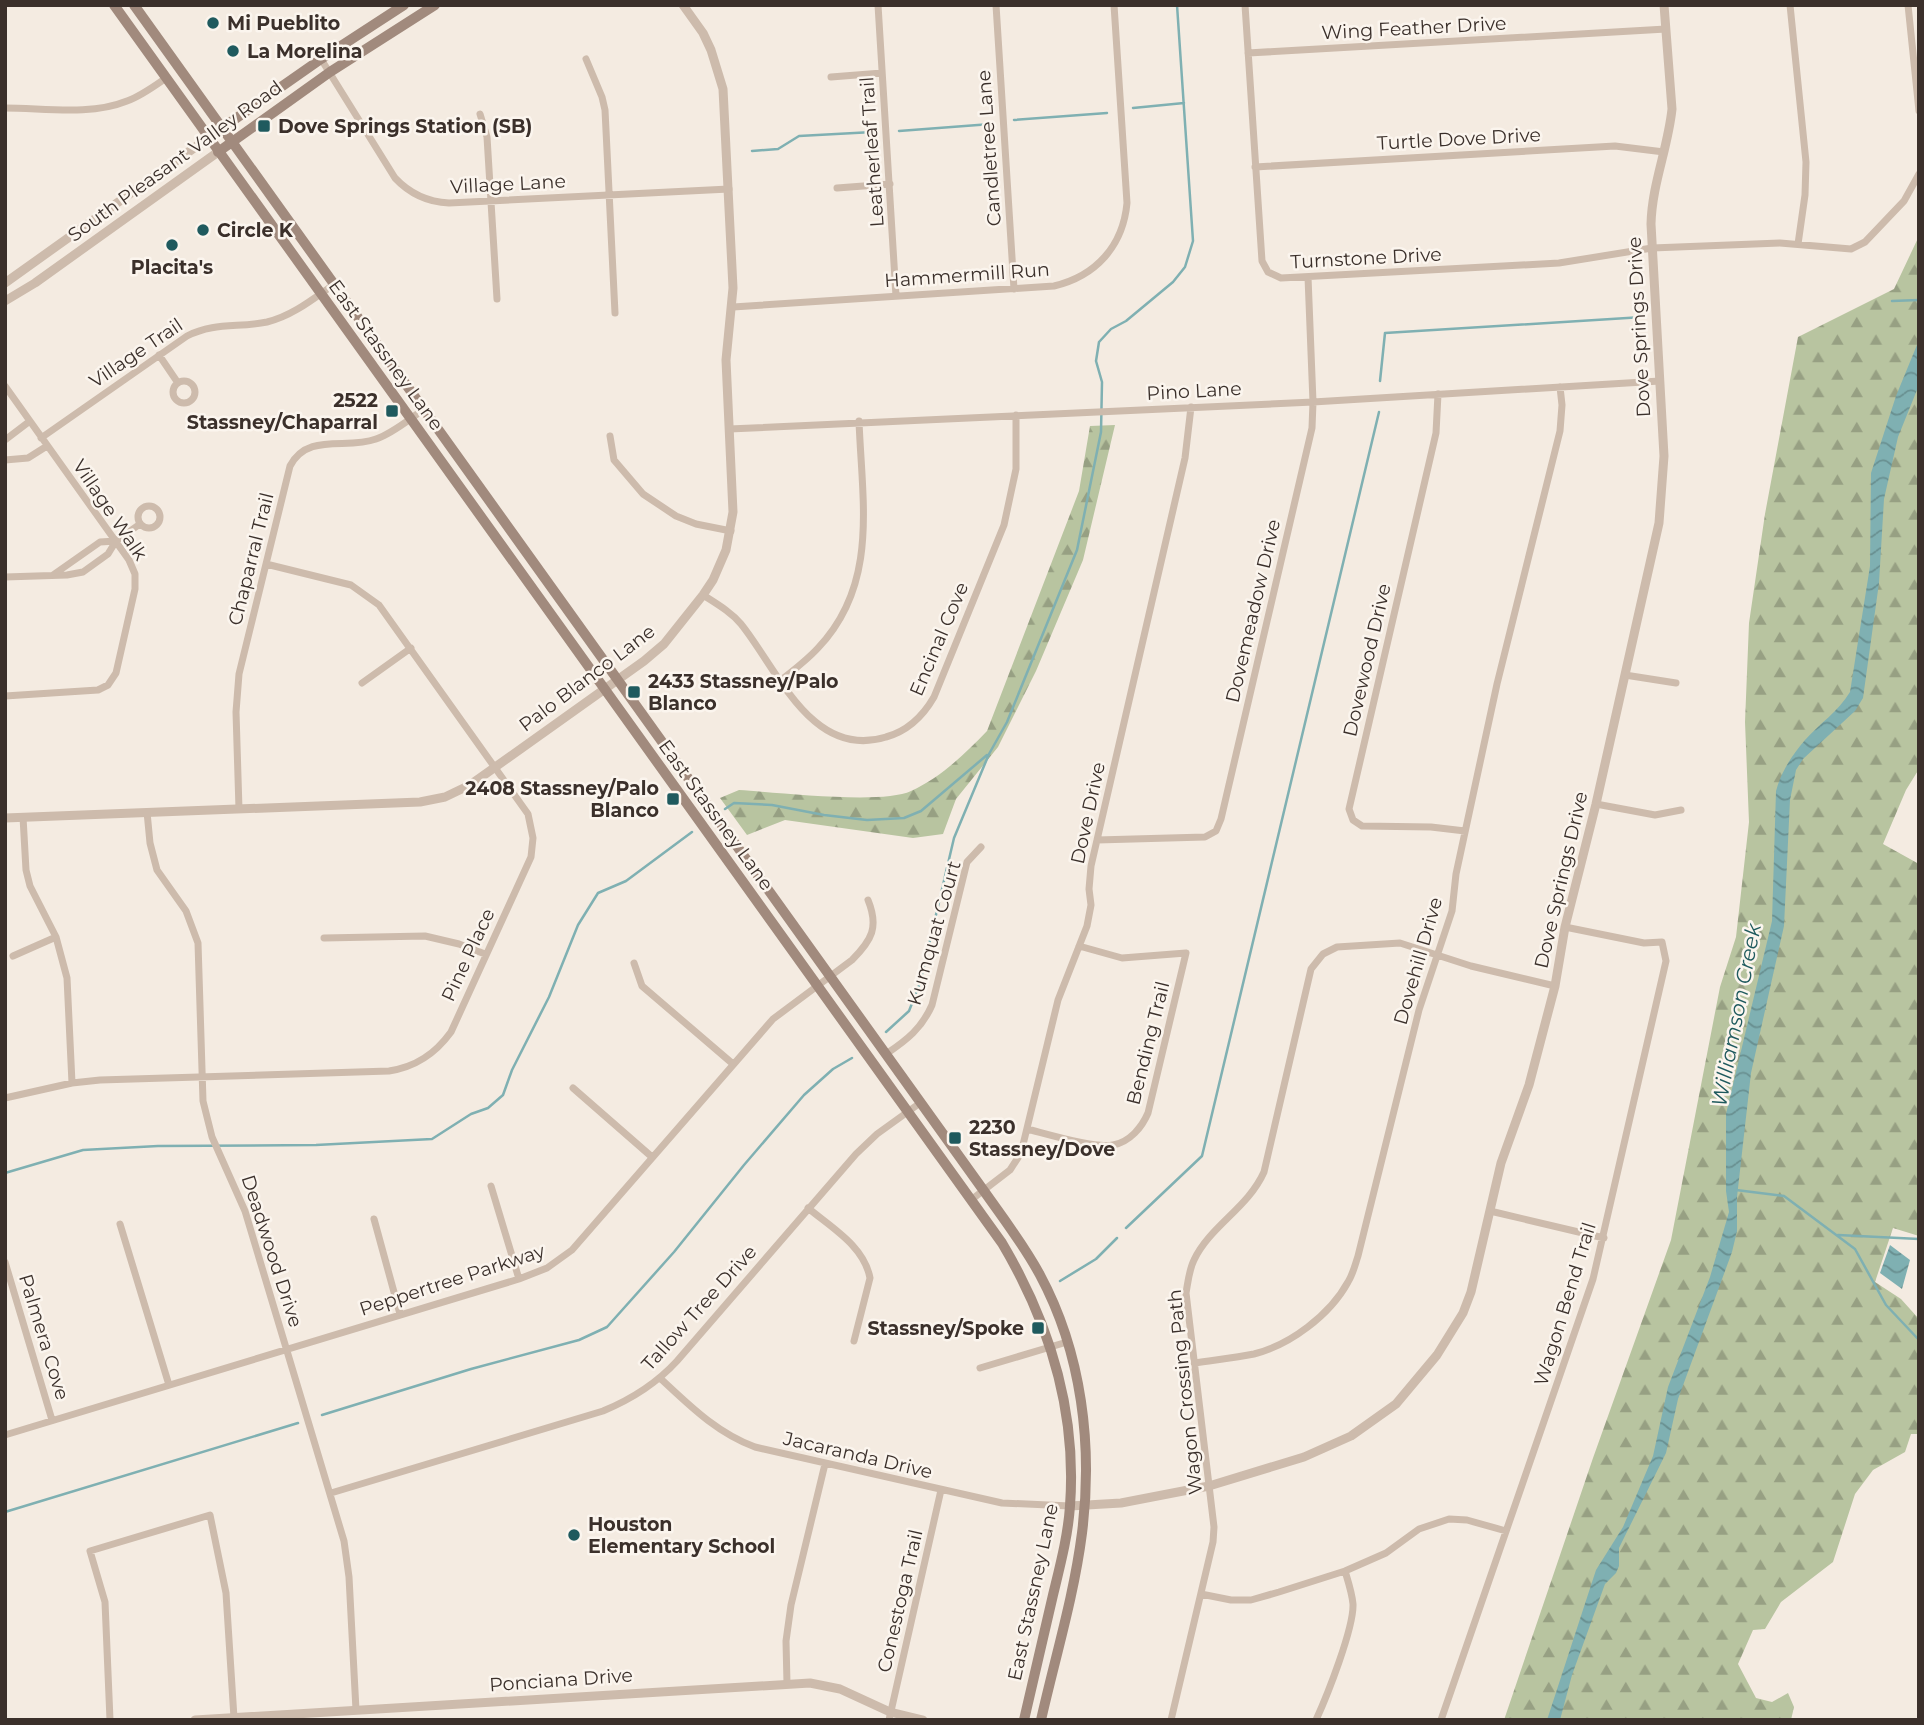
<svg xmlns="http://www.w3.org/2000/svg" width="1924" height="1725" viewBox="0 0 1924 1725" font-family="Montserrat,sans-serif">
	<defs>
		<pattern id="forest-firs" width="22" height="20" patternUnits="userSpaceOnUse" patternTransform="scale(1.75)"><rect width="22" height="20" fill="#b8c4a0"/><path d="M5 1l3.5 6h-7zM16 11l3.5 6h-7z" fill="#97a083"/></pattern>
		<pattern id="water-waves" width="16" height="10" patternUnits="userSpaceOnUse" patternTransform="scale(1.75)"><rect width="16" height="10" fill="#7fb0b2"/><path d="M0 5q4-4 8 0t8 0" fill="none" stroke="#699091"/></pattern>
	</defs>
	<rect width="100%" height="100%" fill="#f4ebe1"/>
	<path fill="url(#forest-firs)" d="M1919,236v533l-13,21 -23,54 36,20v372l-26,-8 -18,54 26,17 18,20v115h-8l-6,18 -32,18 -18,24 -22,68 -52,40 -16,27 -12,1 -15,34 18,34 16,4 16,-9 6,14 -3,13h-287l89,-262 78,-218 49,-253 16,-50 13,-115 -4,-100 4,-99 16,-109 33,-177 96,-48z
		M1115,425l-32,135 -47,111 -38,76 -42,52 -13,35 -30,4 -128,-18 -38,15 -27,-37 19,-8c36,2 143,15 172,1 29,-13 54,-37 76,-60l92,-240 11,-65z"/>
	<path fill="url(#water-waves)" d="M1919,340v45l-21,52 -14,62 -5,84 -16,115 -8,13 -52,48 -7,11 -6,30 -6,126 -33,147 -14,124v34l-5,21 -54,147 -12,54 -47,95v18l-3,7 -11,11 -33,91 -12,45h-13l49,-150 27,-43 30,-71 15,-69 42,-110 19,-65 -3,-21v-77l46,-193 4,-130c5,-19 16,-36 29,-51 15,-17 33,-28 45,-48l20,-126 1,-93 25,-77z
		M1890,1245l20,15 -8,29 -22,-16z"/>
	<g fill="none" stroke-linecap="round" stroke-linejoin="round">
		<path stroke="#7fb0b2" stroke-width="2.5" d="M1133,108l51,-5
			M1014,120l93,-7
			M899,131l92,-7
			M752,151l26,-2 21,-13 74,-4
			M1892,301l27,-1
			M1380,381l5,-48 258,-16
			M725,809l9,-6 38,2 52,10 43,5 37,-2 17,-7 66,-56
			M886,1032l23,-21 11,-28 34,-145 35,-84 18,-32 70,-172 24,-118 1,-50 -6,-21 3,-19 12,-13 15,-8 47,-39 12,-15 8,-26 -16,-236
			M5,1173l78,-23 75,-4 158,-1 116,-6 39,-25 17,-6 15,-13 9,-25 37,-73 29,-72 20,-32 28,-12 66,-49
			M1736,1190l48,6 71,53 31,56 33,35
			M1126,1228l76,-72 177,-744
			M1838,1235l81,4
			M1060,1281l36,-22 21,-21
			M322,1415l149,-46 108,-29 28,-13 67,-75 70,-87 60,-70 29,-26 19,-11
			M5,1512l293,-89"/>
		<path stroke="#cdbbac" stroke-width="7" d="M878,5l18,291
			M996,5l18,284
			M1245,5l17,256 6,11 13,6 278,-15 93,-15 128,-5 71,6 14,-7 39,-41 15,-27
			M1790,5l16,157 -1,33 -7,49
			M1908,5l11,106
			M1248,53l418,-24
			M321,59l74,119c15,16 32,24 54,25l280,-14
			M586,59l16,38 3,13 10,203
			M831,77l51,-4
			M5,108c39,0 85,8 122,-7 14,-5 26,-14 39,-23
			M480,114l7,23 10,162
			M1255,167l360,-21 49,6
			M837,188l53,-4
			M733,307l321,-21c42,-10 69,-40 73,-83l-13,-198
			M159,355l19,28
			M173 392a11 11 0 1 1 22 0a11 11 0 1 1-22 0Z
			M5,386l124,174 6,14v15l-19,84 -8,12 -10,5 -93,6
			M1438,394l-2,39 -87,376 4,11 9,6 69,1 34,4
			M729,429l584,-27 347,-21
			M610,436l4,24 29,34 33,22 20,8 35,7
			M41,438l146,-102c27,-14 52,-8 80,-14 25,-6 46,-23 66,-37
			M5,440l25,-19
			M5,460l23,-2 19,-12
			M138 517a11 11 0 1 1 22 0a11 11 0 1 1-22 0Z
			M53,575l47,-33 16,-1
			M5,577l62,-2 16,-3 25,-18 8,-13 24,-17
			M703,595c14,9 28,17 38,29 37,46 71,136 145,113 22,-6 37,-21 48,-40l70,-172 12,-56v-54
			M1625,675l51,8
			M781,680c13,-10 26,-20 37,-32 61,-64 44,-146 41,-227
			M362,683l49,-35
			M1596,804l59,11 26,-5
			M239,809l-3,-97 3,-38 51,-208c18,-34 56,-16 86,-27 17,-6 32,-19 47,-29
			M147,812l3,31 7,27 29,41 12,32 5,158 9,36 33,74 99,330 5,36 7,133
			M23,817l3,53 4,16 26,51 11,41 5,105
			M1097,840l108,-3 11,-6 5,-12 91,-391 1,-26 -5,-125
			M324,938l101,-2 34,8 26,10
			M13,956l43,-19
			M634,963l8,23 91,78
			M886,1054c21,-14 36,-26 46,-49l35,-143 14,-15
			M573,1088l79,69
			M5,1098l67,-15 28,-3 289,-9c27,-4 46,-17 62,-39l80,-175 2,-19 -5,-24 -149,-209 -28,-20 -85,-21
			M1027,1129c20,5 69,20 86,16 17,-3 29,-18 35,-32l38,-160 -64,5 -43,-12
			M491,1186l28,93
			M971,1200l39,-30 11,-17 37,-153 29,-74 4,-21 -2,-16 2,-23 94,-408 6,-51
			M808,1208c24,20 56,38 62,70l-16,63
			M1490,1211l114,27
			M374,1219l26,95
			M120,1224l49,161
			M5,1262l47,158
			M1194,1363c19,-3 40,-5 60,-9 36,-9 76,-39 94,-72 5,-8 7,-17 10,-26l61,-246 33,-99 4,-37 41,-190 63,-253 2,-26 -2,-18
			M980,1368l87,-26
			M661,1379c29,27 56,54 94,68l247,56 68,3
			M5,1435l514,-156 28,-11 25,-18 201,-231 79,-59c20,-20 27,-33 16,-60
			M331,1493l272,-82c29,-12 53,-27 74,-50l179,-207 21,-20 43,-31
			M1201,1594l30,6h20l28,-8 66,-21 41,-18 33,-24 30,-10 18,1 39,11
			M787,1684l-1,-43 5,-36 34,-141
			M110,1720l-5,-118 -15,-51 120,-36 16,78 8,125
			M889,1720l52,-230
			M1171,1720l42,-178 1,-15 -28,-234c2,-11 3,-23 8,-33 16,-34 54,-52 70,-88l47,-203 12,-15 14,-7 63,-4 71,23 84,20
			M1316,1720c11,-24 38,-92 37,-116 -1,-11 -5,-23 -8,-33
			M1441,1720l152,-441 73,-318 -4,-19 -18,1 -79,-16"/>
		<path stroke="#cdbbac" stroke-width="9" d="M5,283l203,-145
			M5,301l30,-18 183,-131
			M5,818l415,-16 25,-5 25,-12 174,-124 20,-17 39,-49 10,-15 13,-30 7,-38 -7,-152 7,-72 -10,-199 -12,-39 -8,-17 -20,-28
			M1070,1506l51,-3 88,-17 95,-29 47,-21 45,-32 41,-49 26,-42 8,-21 30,-129 28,-78 26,-99 10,-59 31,-123 63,-281 5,-67 -13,-232c1,-40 17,-76 21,-115l-8,-104
			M195,1720l615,-37 30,6 50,23 33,8"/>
		<path stroke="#a18a7d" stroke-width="10" d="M114,5l888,1238c48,81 75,168 68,263 -2,30 -10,60 -17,89 -10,42 -19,83 -29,125
			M134,5l850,1186c19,27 40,54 56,84 42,78 53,171 42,258 -8,63 -27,125 -41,187
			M208,138l113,-79 83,-54
			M218,152l112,-80 105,-67"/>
	</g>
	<g fill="#1f5a5e" stroke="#fbf5ee" stroke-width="2.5">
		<circle cx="213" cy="23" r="7"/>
		<circle cx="233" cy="51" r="7"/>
		<rect x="257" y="119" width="14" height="14" rx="3.5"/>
		<circle cx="203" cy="230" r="7"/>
		<circle cx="172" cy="245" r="7"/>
		<rect x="385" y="404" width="14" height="14" rx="3.5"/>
		<rect x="627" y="685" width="14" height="14" rx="3.5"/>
		<rect x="666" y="792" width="14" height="14" rx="3.5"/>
		<rect x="948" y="1131" width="14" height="14" rx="3.5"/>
		<rect x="1031" y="1321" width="14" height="14" rx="3.5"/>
		<circle cx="574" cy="1535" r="7"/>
	</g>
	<g text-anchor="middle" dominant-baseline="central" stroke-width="5" stroke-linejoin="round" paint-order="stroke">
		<g font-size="19" font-weight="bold" fill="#3b302b" stroke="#fbf5ee" text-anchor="start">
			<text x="227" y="23">Mi Pueblito</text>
			<text x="247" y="51">La Morelina</text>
			<text x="278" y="126">Dove Springs Station (SB)</text>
			<text x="217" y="230">Circle K</text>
			<text x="172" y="267" text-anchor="middle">Placita's</text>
			<text x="378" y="400" text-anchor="end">2522<tspan x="378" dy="22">Stassney/Chaparral</tspan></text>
			<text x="648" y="681">2433 Stassney/Palo<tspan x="648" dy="22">Blanco</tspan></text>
			<text x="659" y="788" text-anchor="end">2408 Stassney/Palo<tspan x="659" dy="22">Blanco</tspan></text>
			<text x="969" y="1127">2230<tspan x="969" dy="22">Stassney/Dove</tspan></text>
			<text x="1024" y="1328" text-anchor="end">Stassney/Spoke</text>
			<text x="588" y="1524">Houston<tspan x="588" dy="22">Elementary School</tspan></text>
		</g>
		<g font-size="19" fill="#3b302b" stroke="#fbf5ee">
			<text transform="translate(1414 28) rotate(-3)">Wing Feather Drive</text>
			<text transform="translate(1459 139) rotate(-3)">Turtle Dove Drive</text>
			<text transform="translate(989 148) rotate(-94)">Candletree Lane</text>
			<text transform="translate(872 152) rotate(-94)">Leatherleaf Trail</text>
			<text transform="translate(175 161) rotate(-36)">South Pleasant Valley Road</text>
			<text transform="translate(508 184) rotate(-3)">Village Lane</text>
			<text transform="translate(1366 258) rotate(-3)">Turnstone Drive</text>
			<text transform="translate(967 275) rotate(-4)">Hammermill Run</text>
			<text transform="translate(1639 327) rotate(-93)">Dove Springs Drive</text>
			<text transform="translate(136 353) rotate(-34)">Village Trail</text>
			<text transform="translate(386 355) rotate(54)">East Stassney Lane</text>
			<text transform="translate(1194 391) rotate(-3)">Pino Lane</text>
			<text transform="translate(110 510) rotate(56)">Village Walk</text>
			<text transform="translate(251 559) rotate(-76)">Chaparral Trail</text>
			<text transform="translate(1253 611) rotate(-77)">Dovemeadow Drive</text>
			<text transform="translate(939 639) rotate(-67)">Encinal Cove</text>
			<text transform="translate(1367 660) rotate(-77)">Dovewood Drive</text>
			<text transform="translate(587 678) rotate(-37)">Palo Blanco Lane</text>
			<text transform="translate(1088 813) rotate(-78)">Dove Drive</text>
			<text transform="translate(716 815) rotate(54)">East Stassney Lane</text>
			<text transform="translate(1561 880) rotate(-77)">Dove Springs Drive</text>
			<text transform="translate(934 933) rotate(-74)">Kumquat Court</text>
			<text transform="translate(468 955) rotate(-65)">Pine Place</text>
			<text transform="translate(1418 961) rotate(-74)">Dovehill Drive</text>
			<text transform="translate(1148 1043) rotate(-76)">Bending Trail</text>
			<text transform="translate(272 1251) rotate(72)">Deadwood Drive</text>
			<text transform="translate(452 1280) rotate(-18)">Peppertree Parkway</text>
			<text transform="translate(1565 1304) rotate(-73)">Wagon Bend Trail</text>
			<text transform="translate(699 1308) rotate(-48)">Tallow Tree Drive</text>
			<text transform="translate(44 1337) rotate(73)">Palmera Cove</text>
			<text transform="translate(1185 1392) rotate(-96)">Wagon Crossing Path</text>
			<text transform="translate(858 1455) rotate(13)">Jacaranda Drive</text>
			<text transform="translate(1033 1592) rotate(-78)">East Stassney Lane</text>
			<text transform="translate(900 1601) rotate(-77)">Conestoga Trail</text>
			<text transform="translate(561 1680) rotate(-4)">Ponciana Drive</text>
		</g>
		<g font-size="21" font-style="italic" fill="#1f5a5e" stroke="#fbf5ee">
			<text transform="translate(1736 1015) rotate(-79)">Williamson Creek</text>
		</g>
	</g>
	<rect width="1924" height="1725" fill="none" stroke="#3b302b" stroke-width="14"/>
</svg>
